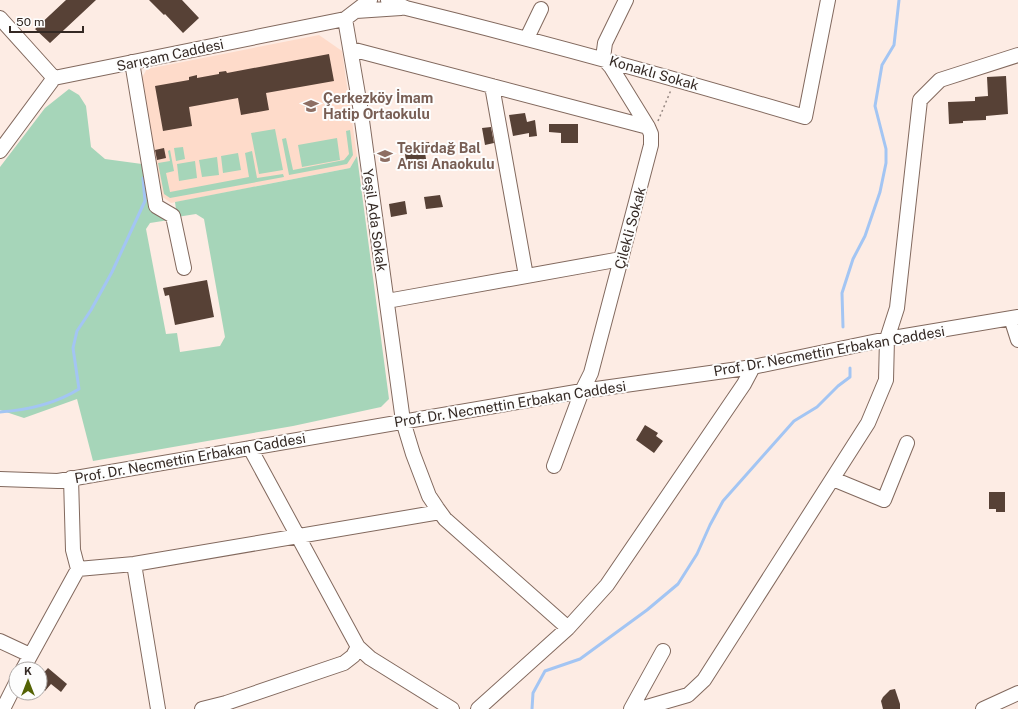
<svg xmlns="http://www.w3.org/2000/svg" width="1018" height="709" viewBox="0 0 1018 709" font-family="'Public Sans',sans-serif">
	<rect width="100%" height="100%" fill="#fdece4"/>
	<path fill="#fedbca" d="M319,35l23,16 15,105 -7,12 -179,35 -11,-8 -19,-116 6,-10z"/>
	<path fill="#a6d5b9" d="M69,89l10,6 7,11 5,41 14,12 37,5 27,56 -19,3 -4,6 20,105 11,-1 3,19 40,-6 5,-9 -21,-118 -8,-5 -19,3 -2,-15 175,-34 7,-12 32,243 -8,8 -88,19 -200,35 -16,-62 -53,19 -24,-8v-243l45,-59z
		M275,129l8,41 -24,4 -8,-41z
		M350,130l3,25 -6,9 -58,11 -7,-36 4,-1 7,32 51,-10 5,-6 -3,-23z
		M337,138l3,22 -38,7 -4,-22z
		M183,147l2,12 -9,2 -2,-13z
		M170,150l4,21 -8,2 4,19 79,-15 -4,-24 7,-2 5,27 26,-4 1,3 -114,21 -6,-4 -6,-31 12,-2 -2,-10z
		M238,153l3,17 -18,3 -2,-17z
		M217,157l2,18 -17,2 -3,-17z
		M195,161l2,17 -18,3 -2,-17z"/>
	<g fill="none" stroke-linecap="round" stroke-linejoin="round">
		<path stroke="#a3c5f3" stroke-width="3" d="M843,327l-1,-34 11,-34 12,-23 15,-44 6,-29v-14l-11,-43 7,-41 12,-20 5,-45
			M0,412c28,-2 55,-8 79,-23l-6,-41 4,-17 14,-21 21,-38 33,-71 -2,-23
			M532,709l1,-16 12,-22 35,-12 67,-49 31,-26 19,-30 13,-29 13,-24 71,-80 23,-14 21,-21 12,-9v-9"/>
	</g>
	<path fill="#574136" d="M66,0h30l-46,43 -15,-14z
		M149,0h33l17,18 -16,15 -18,-19 -1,1z
		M329,54l5,27 -68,12 3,17 -28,5 -3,-17 -49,9 3,19 -29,5 -8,-45 34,-6v-3l8,-2v3l22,-4v-2l7,-1 1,2z
		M1006,76l2,38 -22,2v4l-23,1v2l-14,1 -1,-22 27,-1v-4l13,-1 -1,-19z
		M525,113l2,9 8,-2 2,16 -8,1v-4l-16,3 -4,-21z
		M549,124h29v19h-17v-10l-12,-1z
		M491,127l3,16 -9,2 -3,-17z
		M429,142l2,9 -6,1 1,7 -20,3 -2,-16z
		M164,148l2,10 -9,2 -2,-10z
		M440,195l3,12 -17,2 -2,-12z
		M405,201l2,13 -16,3 -2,-13z
		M207,280l7,37 -39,8 -6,-30 -4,1 -2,-8z
		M645,425l13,8 -2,3 7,5 -9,12 -18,-13z
		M989,492h16v20h-9v-3h-7z
		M48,668l19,16 -6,8 -10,-8 -6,7 -5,-5v-9z
		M895,689l5,15v5h-17l-2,-8 2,-4 7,-7z"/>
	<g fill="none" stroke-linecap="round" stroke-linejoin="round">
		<g stroke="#82695e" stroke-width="16">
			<path id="minor" d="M388,0l18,8c134,33 267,70 399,109l23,-117
				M356,11l45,-3
				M0,18l54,60
				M345,19l15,87 43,315 10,33 16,42 8,12 8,11 123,109
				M527,38l14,-29
				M351,49l297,78
				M603,58l2,-15 21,-43
				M132,62l24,144 17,10 11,52
				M492,86l34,190
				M0,151l54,-73 291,-59 25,-19
				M387,301l234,-42
				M1011,318l7,22
				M554,466l28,-75 9,-18 60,-228v-11l-3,-7 -37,-60 -8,-9
				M71,478l2,72 5,19 56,-5 306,-52
				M0,479l58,2 524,-90 171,-24 134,-28 131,-22
				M833,479l51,21 23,-57
				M134,564l24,145
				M0,641l30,14
				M358,647l12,11 82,51
				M23,669l55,-100
				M3,709l13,-26
				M202,709l24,-6 118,-40 9,-7 5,-9 -108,-199
				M478,709l90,-81 39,-43 137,-201 9,-17
				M631,709l32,-58
				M640,709l48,-14 16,-15 164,-257 18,-43 1,-41 10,-31 23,-208 20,-20 78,-25
				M983,709l35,-16"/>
		</g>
		<path stroke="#968882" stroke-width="1.5" stroke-dasharray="2 3" stroke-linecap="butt" d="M658,121l13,-31"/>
		<use href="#minor" stroke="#fff" stroke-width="14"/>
	</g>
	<defs>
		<g id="school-bare" transform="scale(1.2)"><path d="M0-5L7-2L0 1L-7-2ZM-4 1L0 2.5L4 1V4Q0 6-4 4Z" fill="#8d6e63" stroke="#fdfdfd" stroke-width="2.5" paint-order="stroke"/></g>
	</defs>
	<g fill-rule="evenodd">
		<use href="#school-bare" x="311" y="106"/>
		<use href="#school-bare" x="385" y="156"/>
	</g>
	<g text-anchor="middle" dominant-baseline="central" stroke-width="4" stroke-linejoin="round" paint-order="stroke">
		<g font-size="14" fill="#342924" stroke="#fdfdfd">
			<text transform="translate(170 55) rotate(-12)">Sarıçam Caddesi</text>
			<text transform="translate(654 73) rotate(16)">Konaklı Sokak</text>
			<text transform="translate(375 220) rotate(82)">Yeşil Ada Sokak</text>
			<text transform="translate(630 228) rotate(-75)">Çilekli Sokak</text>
			<text transform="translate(829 351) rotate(-10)">Prof. Dr. Necmettin Erbakan Caddesi</text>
			<text transform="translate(510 404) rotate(-9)">Prof. Dr. Necmettin Erbakan Caddesi</text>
			<text transform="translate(190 458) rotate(-10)">Prof. Dr. Necmettin Erbakan Caddesi</text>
		</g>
		<g font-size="14" font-weight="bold" fill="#785e54" stroke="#fdfdfd" text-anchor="start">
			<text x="323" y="98">Çerkezköy İmam<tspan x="323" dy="16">Hatip Ortaokulu</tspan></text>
			<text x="397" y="148">Tekirdağ Bal<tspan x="397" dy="16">Arısı Anaokulu</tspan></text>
		</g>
	</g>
	<g transform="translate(28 681)"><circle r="19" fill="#fdfdfd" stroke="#ada8a6"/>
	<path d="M0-3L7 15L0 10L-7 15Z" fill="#536204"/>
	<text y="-6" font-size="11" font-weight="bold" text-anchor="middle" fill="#342924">K</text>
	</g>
	<path d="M10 26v6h73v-6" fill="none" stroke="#342924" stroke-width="2"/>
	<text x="16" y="26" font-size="12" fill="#342924" stroke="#fdfdfd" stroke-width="3" paint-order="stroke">50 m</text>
</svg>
